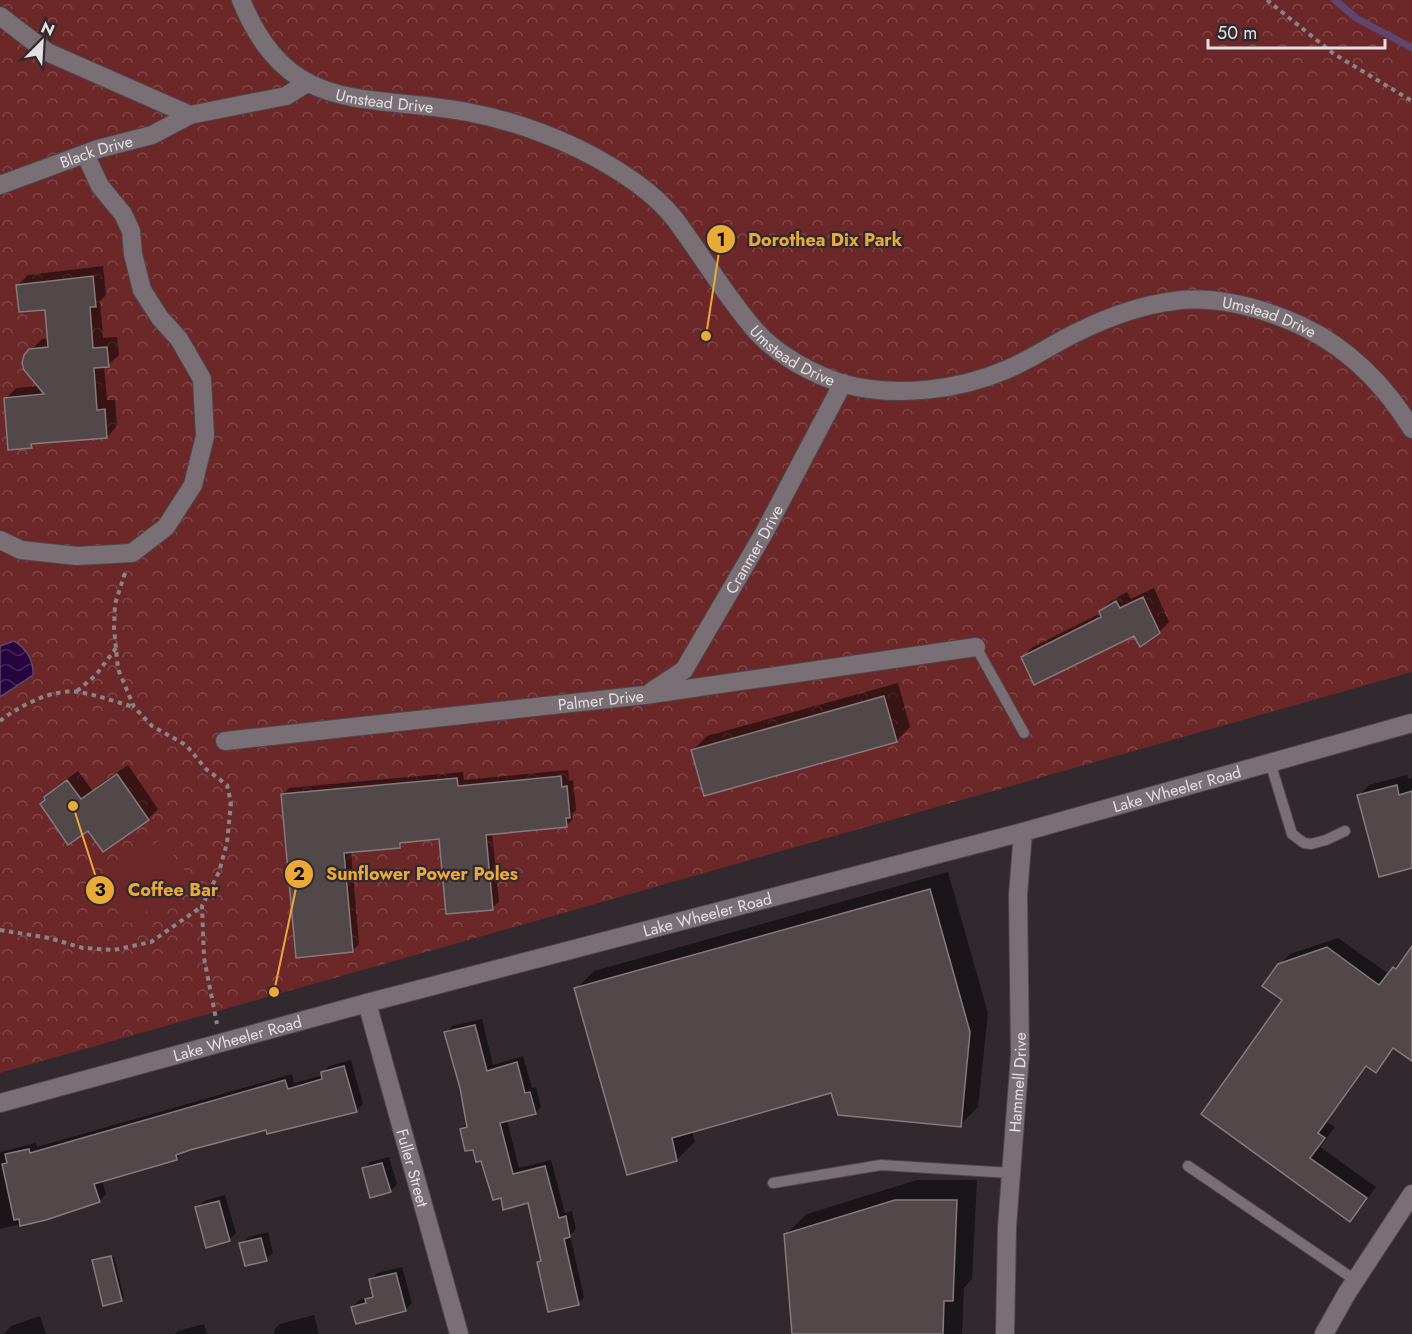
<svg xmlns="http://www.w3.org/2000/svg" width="1412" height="1334" viewBox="0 0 1412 1334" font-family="Jost,sans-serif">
	<defs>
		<pattern id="park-crowns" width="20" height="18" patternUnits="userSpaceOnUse" patternTransform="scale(1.5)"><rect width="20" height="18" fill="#6c2728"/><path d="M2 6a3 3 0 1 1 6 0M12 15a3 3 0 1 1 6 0" fill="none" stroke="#814647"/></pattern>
		<pattern id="water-waves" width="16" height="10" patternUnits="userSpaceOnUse" patternTransform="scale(1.5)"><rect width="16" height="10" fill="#27043d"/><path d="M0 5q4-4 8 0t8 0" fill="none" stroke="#462859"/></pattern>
	</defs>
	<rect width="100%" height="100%" fill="#31292d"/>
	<path fill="url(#park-crowns)" d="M0,0h1412v672l-1412,401z"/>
	<path fill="#6c2728" d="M161,839l30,40 -62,45 -29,-41z"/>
	<path fill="url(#water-waves)" stroke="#60466e" stroke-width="1.5" d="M14,641c12,7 20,20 19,34l-33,22v-51z"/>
	<path fill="#0007" d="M103,266l3,29 -6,6 3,37 14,-1 2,18 -11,10 -4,1 3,34h8l2,26 -10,11 -72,6 -4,4 -25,-49 10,-10 23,-2 -14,-30 17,-17h7l-3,-31 -28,-23 10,-10z
		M1154,588l15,34 -10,10 -24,2 -113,23 11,-10 68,-34 -1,-2 11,-10 16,-9 4,7z
		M898,683l12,44 -14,14 -203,9 14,-14z
		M128,765l30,44 -10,10 -60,10 -43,-32 11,-10 22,-16 14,19z
		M568,770l1,11 4,-1 3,30 -4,4 1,5 -7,7 -74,7 7,69 -7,6 -52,-70 -34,3 -6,6 -49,4 8,93 -7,7 -70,-156 7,-7 174,-16 1,8z
		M1407,775l1,4 4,-1v88l-53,-70 10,-11z
		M948,872l40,141 -10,94 -18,18 -128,-34 -140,40 3,11 -19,18 -100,-171 18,-18z
		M1338,938l51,36 23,-24v110l-17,-13 -19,24 -8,-6 -41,57 8,5 -15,20 56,40 -16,22 -10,11 -147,-106 81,-114 -5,-35 11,-11z
		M482,1019l11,46 30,-9 9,32 4,-1 5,20 -6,6 -28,7 12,48 32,-8 14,53 7,-2 4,18 -6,6 14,62 -6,6 -40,-40 4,-4 -13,-57 -47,-43 -21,-30 6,-6 -6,-35 -15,-55 6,-7z
		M351,1060l12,44 -7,7 -89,17 -84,24 -7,7 -74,21 4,14 -7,7 -53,17 -46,11v-77l36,-9 1,4 255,-73 2,9 29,-8 -1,-2 7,-7z
		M389,1157l8,27 -7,7 -27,-22 7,-7z
		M917,1180h60l-5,99 -8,9 -2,46h-169l-7,-100 21,-20z
		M225,1195l11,38 -7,7 -32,-32 7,-7z
		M268,1232l5,21 -7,6 -25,-15 7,-7z
		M114,1257l10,40 -3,3 -28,-40z
		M402,1267l10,36 -7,7 -53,-3 7,-7 9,-2 6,-6 -3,-12 6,-7z
		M314,1315l5,19h-44l-1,-4 6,-6z
		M40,1316l6,18h-42l7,-8z
		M204,1324l3,10h-32l3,-3z"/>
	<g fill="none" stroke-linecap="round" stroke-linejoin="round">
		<path stroke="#60466e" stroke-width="7" d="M1335,0l21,18 56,30"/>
	</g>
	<path fill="#52484a" stroke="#867a7d" stroke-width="1.5" d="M93,276l3,31h-6l3,41 14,-1 2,20 -15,1 3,42 8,-1 2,29 -76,6 1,4 -24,2 -4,-52 40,-4 -20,-24 -2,-7 2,-8 5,-6 19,-2 -3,-37 -26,2 -3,-27z
		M1143,597l17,36 -20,14 -6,-11 -100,49 -13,-28 80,-40 -2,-6 17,-10 4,7z
		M884,696l13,46 -193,54 -13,-46z
		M117,774l32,46 -46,32 -15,-21 -20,14 -28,-41 5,-4 -1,-3 23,-17 14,19z
		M561,776l1,11 5,-1 3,32h-4l1,9 -81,8 7,75 -47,4 -7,-75 -39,4v5l-56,5 9,99 -57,6 -15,-164 176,-16 1,8z
		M1397,785l2,10 13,-4v77l-33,9 -22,-82z
		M930,889l40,143 -9,95 -123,-12 -7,-22 -159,45 5,23 -50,14 -53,-187z
		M1412,946v115l-19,-13 -17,25 -10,-7 -48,67 7,5 -15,20 57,40 -17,24 -149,-108 81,-114 -20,-14 16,-22 49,-17 52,38 14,-18 3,2z
		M475,1025l12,46 30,-9 8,31 5,-1 6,22 -36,9 13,51 32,-8 14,52 7,-2 4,21 -6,2 15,66 -31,7 -11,-50 4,-1 -13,-58 -25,7 -2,-12 -8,2 -12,-39 -5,1 -3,-12 -8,1 -5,-22 7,-2 -7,-39 -16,-56z
		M344,1066l13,46 -90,22 -1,-4 -76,20 -14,5 1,5 -83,24 6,18 -54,18 -26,6 -1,-7 -5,1 -12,-56 5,-1 -2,-9 24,-5 1,4 255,-73 3,9 34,-10 -1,-7z
		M382,1163l9,29 -21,6 -8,-30z
		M895,1200h62l-4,101h-9l-1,33h-151l-8,-100z
		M219,1201l11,40 -24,7 -11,-41z
		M261,1238l6,23 -22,5 -6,-23z
		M111,1256l11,45 -19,5 -11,-46z
		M396,1273l10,38 -50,13 -5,-17 15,-4 -1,-4 8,-2 -4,-18z"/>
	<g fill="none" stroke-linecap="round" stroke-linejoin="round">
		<g stroke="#4e474b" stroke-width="12">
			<path id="lane" d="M976,647l48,86
				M1270,762l22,72 12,9 7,1 15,-4 19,-9
				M1188,1166l167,114
				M773,1183l108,-18 130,8"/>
		</g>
		<g stroke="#4e474b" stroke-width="20">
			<g id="street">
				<path id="s1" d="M241,0c48,117 123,93 226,112 39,7 76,20 112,37 34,17 71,39 95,69 28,37 51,78 82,113 21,24 58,44 88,53 52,14 116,6 164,-15 26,-11 49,-28 74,-39 29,-14 60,-25 92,-29 37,-5 75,4 109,17 56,21 98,61 129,111"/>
				<path d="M0,16l47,36 143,63 96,-19 21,-13"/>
				<path id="s2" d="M0,185l98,-36 54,-14 38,-20"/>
				<path d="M0,540l21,10 56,6 55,-3 34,-26 27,-42 12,-49 -3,-57 -23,-40 -19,-21 -18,-28 -9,-36 -2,-23 -8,-17 -23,-28 -15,-32"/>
				<path id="s3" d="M652,691l32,-21 80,-137 79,-150"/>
				<path id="s4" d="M225,741l420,-46 331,-48"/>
				<path id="s5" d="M367,1003l92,331"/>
				<path id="s6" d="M1005,1334l2,-107 13,-172 -2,-160 5,-63"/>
			</g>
		</g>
		<g stroke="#4e474b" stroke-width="20">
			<g id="secondary">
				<path id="s7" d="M0,1103l367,-100 656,-171 389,-109"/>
				<path d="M1324,1334l23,-41 65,-99"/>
			</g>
		</g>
		<path stroke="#8b8487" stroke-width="4" stroke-dasharray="4.5 4.5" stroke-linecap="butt" d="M1267,0l67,54 78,47
			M125,573l-10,31 -1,24 4,41 16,38 18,19 34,19 20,24 21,16 4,18 -4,40 -8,29 -17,34 2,52 13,66
			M77,691l19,-16 20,-27
			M0,721c19,-15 53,-33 79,-29 18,3 37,10 55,15
			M0,930l49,8 34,10 31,2 37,-8 50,-35"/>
		<use href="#lane" stroke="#796f74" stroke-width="10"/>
		<use href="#street" stroke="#796f74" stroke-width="18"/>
		<use href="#secondary" stroke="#796f74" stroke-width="18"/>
	</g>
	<g text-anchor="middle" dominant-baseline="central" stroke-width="4.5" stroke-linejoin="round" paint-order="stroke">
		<g font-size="16" fill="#e4dfe1" stroke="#31292d">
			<text stroke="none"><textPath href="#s1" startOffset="188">Umstead Drive</textPath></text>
			<text stroke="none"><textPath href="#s2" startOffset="102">Black Drive</textPath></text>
			<text stroke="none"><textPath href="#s1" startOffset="1197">Umstead Drive</textPath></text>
			<text stroke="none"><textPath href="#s1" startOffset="692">Umstead Drive</textPath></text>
			<text stroke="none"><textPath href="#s3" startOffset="178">Cranmer Drive</textPath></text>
			<text stroke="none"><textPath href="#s4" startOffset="378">Palmer Drive</textPath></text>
			<text stroke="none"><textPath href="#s7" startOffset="1218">Lake Wheeler Road</textPath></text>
			<text stroke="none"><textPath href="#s7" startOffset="732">Lake Wheeler Road</textPath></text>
			<text stroke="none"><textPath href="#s7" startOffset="246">Lake Wheeler Road</textPath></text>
			<text stroke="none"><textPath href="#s6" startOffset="252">Hammell Drive</textPath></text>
			<text stroke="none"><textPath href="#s5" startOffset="171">Fuller Street</textPath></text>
		</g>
	</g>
	<path fill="none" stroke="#eaaa39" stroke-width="2" d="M706 336L721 239M274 992L299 874M73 806L100 890"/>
	<g fill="#eaaa39" stroke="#31292d" stroke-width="2">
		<circle cx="706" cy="336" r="6"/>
		<circle cx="274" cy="992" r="6"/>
		<circle cx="73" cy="806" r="6"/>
		<circle cx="721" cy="239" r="15"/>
		<circle cx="299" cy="874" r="15"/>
		<circle cx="100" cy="890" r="15"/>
	</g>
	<g font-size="18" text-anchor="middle" font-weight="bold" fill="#111">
		<text x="721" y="246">1</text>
		<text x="299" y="880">2</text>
		<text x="100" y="896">3</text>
	</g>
	<g font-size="18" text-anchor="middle" font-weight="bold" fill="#eaaa39" stroke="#31292d" stroke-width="4.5" stroke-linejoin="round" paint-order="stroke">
		<text x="825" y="246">Dorothea Dix Park</text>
		<text x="422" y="880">Sunflower Power Poles</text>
		<text x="173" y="896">Coffee Bar</text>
	</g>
	<g transform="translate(42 42) rotate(24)" stroke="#31292d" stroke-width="4.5" paint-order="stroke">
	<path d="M0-4.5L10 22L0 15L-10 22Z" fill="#e4dfe1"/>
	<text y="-9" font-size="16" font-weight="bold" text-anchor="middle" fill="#e4dfe1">N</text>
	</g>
	<path d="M1208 39v9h177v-9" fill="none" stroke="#e4dfe1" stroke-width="3"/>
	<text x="1217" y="39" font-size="18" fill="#e4dfe1" stroke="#31292d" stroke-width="4.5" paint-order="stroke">50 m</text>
</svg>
